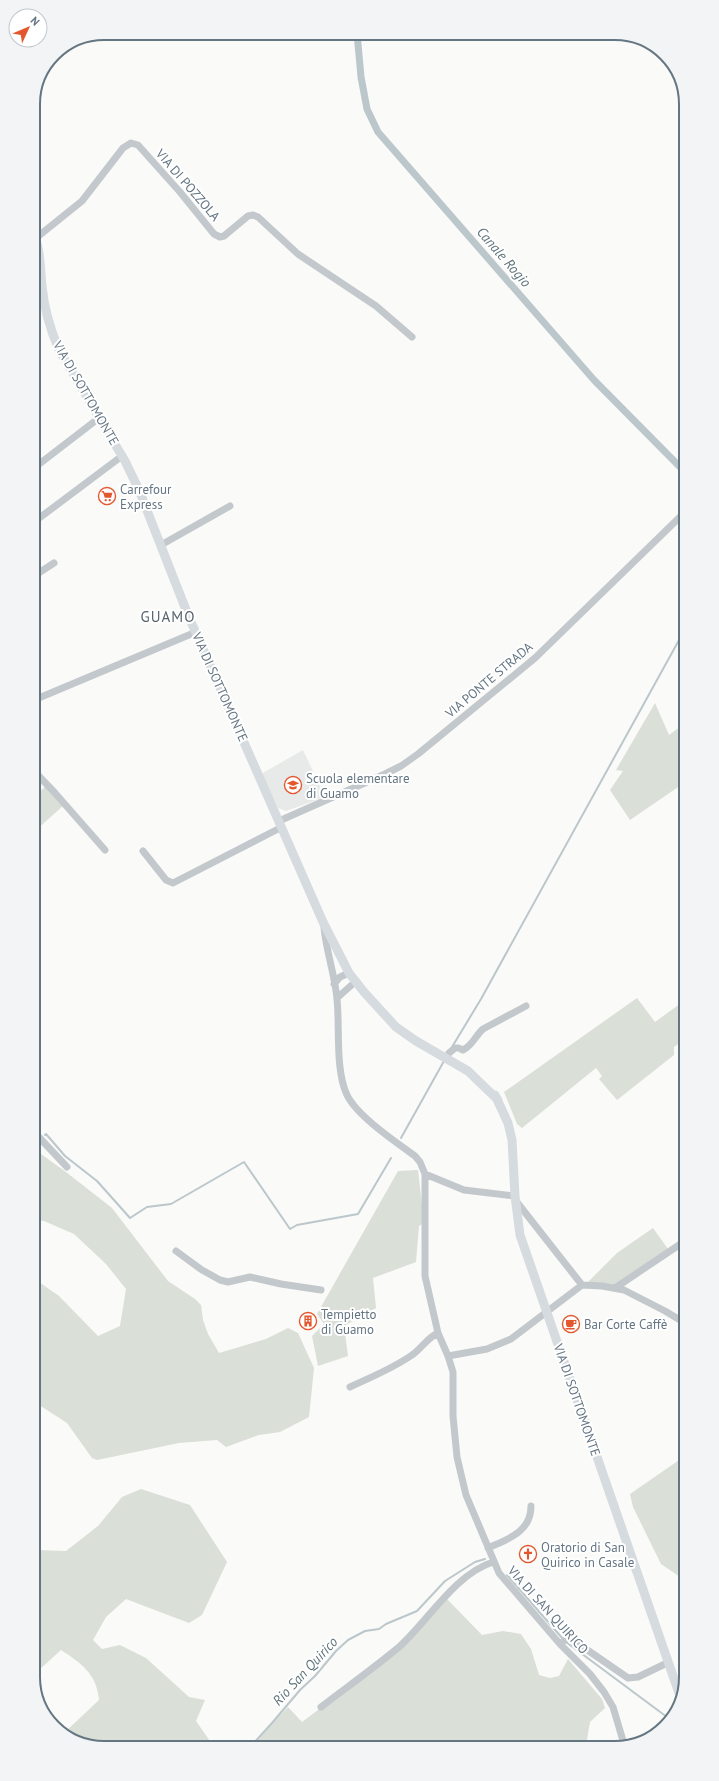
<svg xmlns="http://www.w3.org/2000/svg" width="719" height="1781" viewBox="0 0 719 1781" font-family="'PT Sans',sans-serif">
	<rect width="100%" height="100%" fill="#fafaf8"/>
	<path fill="#e8e9e9" d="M303,750l22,47 -39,14 -8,-3 -17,-34z"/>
	<path fill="#dadfd7" d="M655,703l14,32 15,-11v59l-54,37 -20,-30 13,-19 -7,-1z
		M46,786l18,19 -29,26v-35z
		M637,998l18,24 29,-21 1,38 -11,8v8l-57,45 -18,-21 3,-3 -6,-8 -74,60 -5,-4 -13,-32z
		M35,1153l6,1 25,18 46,36 56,73 27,18 6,6 2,15 5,14 11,19 47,-14 22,-11 10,5 16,35 -5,49 -29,15 -21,3 -33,12 -9,-7 -38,3 -82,17 -5,-2 -25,-35 -31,-20v-123l23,16 39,40 22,-10 6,-37 -20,-25 -32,-30 -30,-13 -8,-1z
		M418,1170l6,53 -5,3 -3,36 -43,16 3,30 -32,18 4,30 -30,10 -6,-30 12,-12 -7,-10 81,-143z
		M653,1228l15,21 -50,37 -31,-3 30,-30z
		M685,1456l1,125 -25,-17 -28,-57 -3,-13z
		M141,1489l49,16 37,57 -25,53 -13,8 -63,-24 -20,18 -13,23 9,9 18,-4 26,13 43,39 16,3 -9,21 18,26 -115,1 -36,-14 36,-34c-2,-26 -18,-37 -38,-50l-22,20 -2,6 -1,-126 30,1 32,-25 24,-29z
		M447,1599l35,36 21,-4 18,3 10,15 8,26 11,3 9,-2 9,-17 34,40 3,9 -15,14 -4,23 -337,2 39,-40 14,15 99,-74z"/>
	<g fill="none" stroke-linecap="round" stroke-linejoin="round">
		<path stroke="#bbc7cb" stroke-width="2" d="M452,1047l29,-48 203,-368
			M45,1135l1,-1 19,22 32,25 33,37 17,-11 24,-3 73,-42 46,67 7,-4 61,-11 33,-56
			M401,1138l43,-77
			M35,1144l3,-2
			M507,1575l56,64
			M566,1642l105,78
			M250,1747l22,-24 28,-33 15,-14 21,-25 12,-11 17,-9 14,-2 7,-5 31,-13 28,-30 30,-19 10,-3"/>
		<path stroke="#bbc7cb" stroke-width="7" d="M357,33l4,44 6,32 11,23 216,248 89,90"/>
		<path stroke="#c3c8cc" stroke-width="7" d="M36,238l46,-37 41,-53 8,-5 7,2 42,47 34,42 6,3 4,-1 24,-20 5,-1 5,2 40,37 78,52 36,31
			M34,294l8,-7
			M34,468l65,-50
			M34,522l88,-66
			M161,545l69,-39
			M34,576l20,-13
			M34,700l162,-68
			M35,772l20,21 50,57
			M279,821l106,-47 16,-8 17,-12 117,-96 148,-144
			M143,851l23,29 7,3 109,-56
			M324,927c2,24 11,48 13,72 3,28 -2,71 10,96 10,21 49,47 68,61l5,6 5,12v102l13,57 10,23 5,16v44l4,41 9,38 33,78 61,71 30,30 14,18 9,15 11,37
			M334,984l6,-7 9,-4
			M337,998l18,-16
			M461,1049l2,1c9,-4 13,-15 20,-21l43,-23
			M449,1053l6,-5h3
			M35,1133l32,34
			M425,1174l39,16 51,6
			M516,1201l66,84
			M176,1251l26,19 18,10 8,2 22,-5 31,7 40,6
			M615,1288l70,-47
			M448,1356l39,-7 24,-10 71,-54 20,1 22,4 41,21 20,12
			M350,1387c21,-10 42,-18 62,-32 9,-6 15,-17 26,-22
			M488,1548c20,-9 43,-16 43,-42
			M560,1644l8,-6h2l58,40 10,-1 29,-14
			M321,1707c26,-20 53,-39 78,-60 29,-26 56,-73 94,-85"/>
		<path stroke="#d6dbdf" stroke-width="9" d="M33,233c8,16 7,36 9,53 2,22 8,43 17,64l66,111 14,29 49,125 135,307 26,51 15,19 32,35 20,14 52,30 30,29
			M495,1095l13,28 4,17 3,56 5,39 160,461"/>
	</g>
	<defs>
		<g id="supermarket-ring" transform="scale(0.9)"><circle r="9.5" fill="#fff" stroke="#e4572e" stroke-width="1.5"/><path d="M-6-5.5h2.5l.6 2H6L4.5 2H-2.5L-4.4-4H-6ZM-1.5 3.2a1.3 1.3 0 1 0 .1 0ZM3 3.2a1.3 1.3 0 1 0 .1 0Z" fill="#e4572e"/></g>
		<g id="school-ring" transform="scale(0.9)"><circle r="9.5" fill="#fff" stroke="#e4572e" stroke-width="1.5"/><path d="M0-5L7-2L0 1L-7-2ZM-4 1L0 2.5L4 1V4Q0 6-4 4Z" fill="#e4572e"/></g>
		<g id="building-ring" transform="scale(0.9)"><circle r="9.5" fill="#fff" stroke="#e4572e" stroke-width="1.5"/><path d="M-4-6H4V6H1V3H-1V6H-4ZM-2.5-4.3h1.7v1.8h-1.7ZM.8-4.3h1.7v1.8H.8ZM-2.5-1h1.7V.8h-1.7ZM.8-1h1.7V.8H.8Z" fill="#e4572e"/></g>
		<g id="cafe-ring" transform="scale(0.9)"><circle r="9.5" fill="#fff" stroke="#e4572e" stroke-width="1.5"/><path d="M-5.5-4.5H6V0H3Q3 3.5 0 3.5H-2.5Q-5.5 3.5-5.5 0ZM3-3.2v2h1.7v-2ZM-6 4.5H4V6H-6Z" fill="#e4572e"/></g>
		<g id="church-ring" transform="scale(0.9)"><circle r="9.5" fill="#fff" stroke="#e4572e" stroke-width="1.5"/><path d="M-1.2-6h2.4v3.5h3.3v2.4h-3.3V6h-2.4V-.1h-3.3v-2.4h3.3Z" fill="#e4572e"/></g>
	</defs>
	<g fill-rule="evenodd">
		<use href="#supermarket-ring" x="107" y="496"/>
		<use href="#school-ring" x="293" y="785"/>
		<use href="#building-ring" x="308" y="1321"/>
		<use href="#cafe-ring" x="571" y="1324"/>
		<use href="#church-ring" x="528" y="1554"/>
	</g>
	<g text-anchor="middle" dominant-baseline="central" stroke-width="4" stroke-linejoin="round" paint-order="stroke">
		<g font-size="13" fill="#657683" stroke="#fff">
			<text transform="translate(188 185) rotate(49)">VIA DI POZZOLA</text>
			<text transform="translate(86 393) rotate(60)">VIA DI SOTTOMONTE</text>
			<text transform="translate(489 680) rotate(-40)">VIA PONTE STRADA</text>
			<text transform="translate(220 687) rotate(66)">VIA DI SOTTOMONTE</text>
			<text transform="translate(577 1400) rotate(71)">VIA DI SOTTOMONTE</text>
			<text transform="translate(548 1610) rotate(48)">VIA DI SAN QUIRICO</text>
		</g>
		<g font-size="13" fill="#657683" stroke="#fff" text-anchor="start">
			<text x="120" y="489">Carrefour<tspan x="120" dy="15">Express</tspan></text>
			<text x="306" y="778">Scuola elementare<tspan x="306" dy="15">di Guamo</tspan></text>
			<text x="321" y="1314">Tempietto<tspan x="321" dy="15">di Guamo</tspan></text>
			<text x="584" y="1324">Bar Corte Caffè</text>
			<text x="541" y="1547">Oratorio di San<tspan x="541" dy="15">Quirico in Casale</tspan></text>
		</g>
		<g font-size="14" font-style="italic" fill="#60757c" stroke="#fff">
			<text transform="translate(504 257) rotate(49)">Canale Rogio</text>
			<text transform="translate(305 1671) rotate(-47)">Rio San Quirico</text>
		</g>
		<g font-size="15" letter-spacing="1" fill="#57646e" stroke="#fff">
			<text x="168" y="616">GUAMO</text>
		</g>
	</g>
	<path d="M0 0H719V1781H0ZM104 40H615A64 64 0 0 1 679 104V1677A64 64 0 0 1 615 1741H104A64 64 0 0 1 40 1677V104A64 64 0 0 1 104 40Z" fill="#f3f4f5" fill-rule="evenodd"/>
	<path fill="none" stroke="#657683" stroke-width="2" d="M104 40H615A64 64 0 0 1 679 104V1677A64 64 0 0 1 615 1741H104A64 64 0 0 1 40 1677V104A64 64 0 0 1 104 40Z"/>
	<g transform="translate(28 28) rotate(46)"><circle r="19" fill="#ffffff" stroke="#c1c8cd"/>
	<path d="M0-3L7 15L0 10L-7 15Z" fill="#e4572e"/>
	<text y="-6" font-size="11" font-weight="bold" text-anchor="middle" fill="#657683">N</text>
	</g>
</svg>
